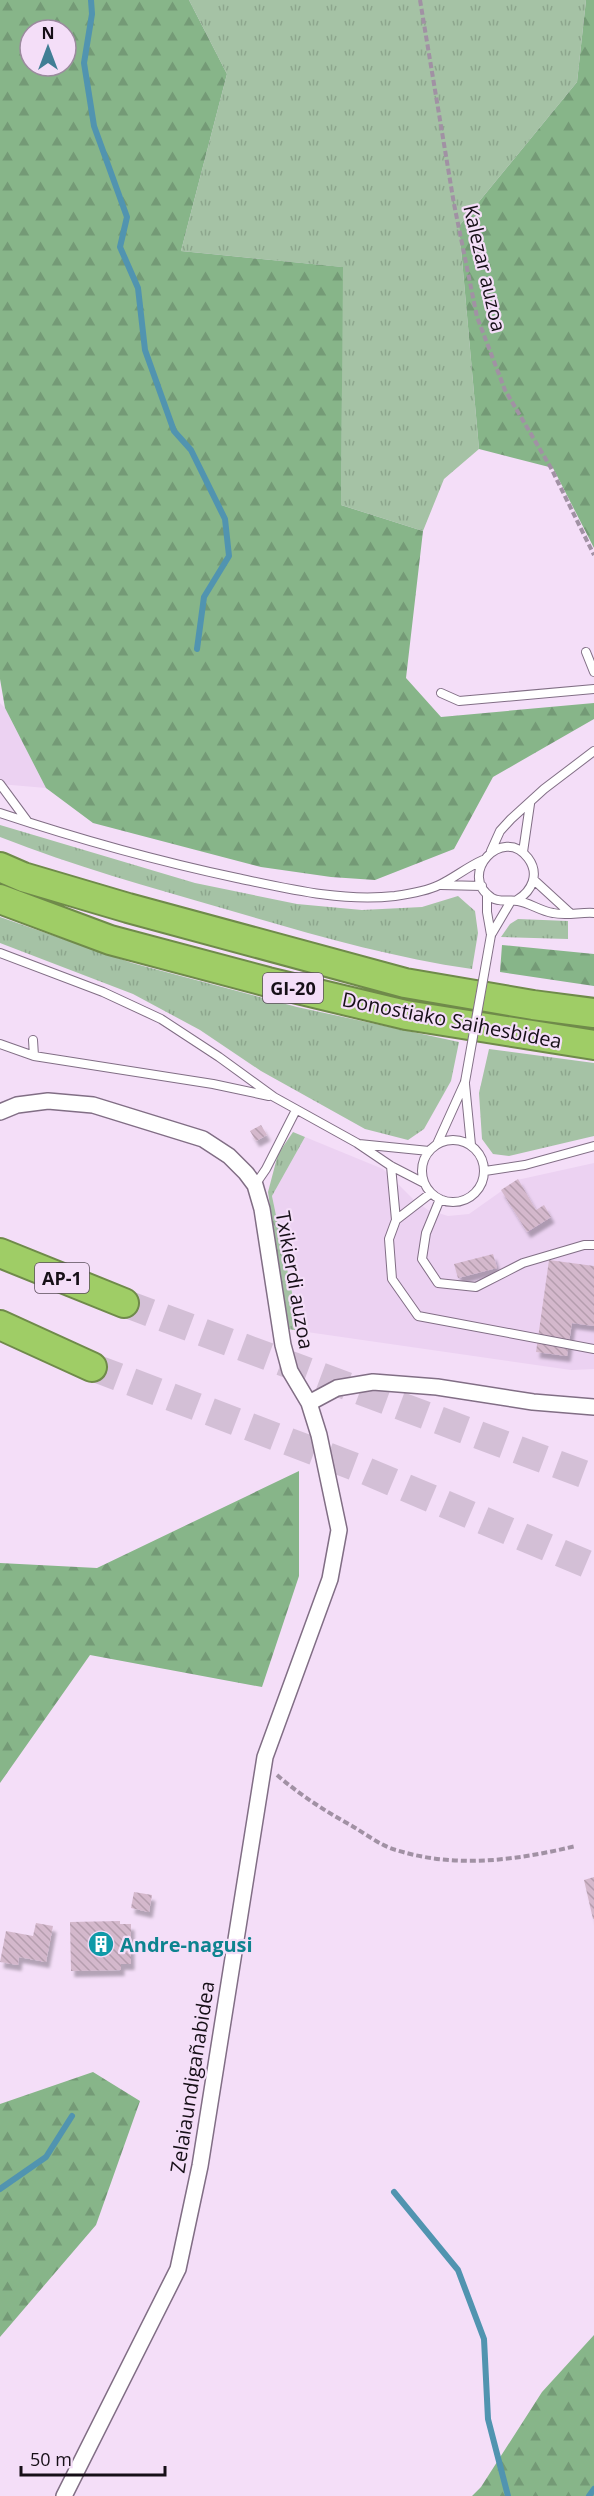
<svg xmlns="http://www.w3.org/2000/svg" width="594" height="2496" viewBox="0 0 594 2496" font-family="'Open Sans',sans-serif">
	<defs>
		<pattern id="grass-tufts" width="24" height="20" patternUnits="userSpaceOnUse" patternTransform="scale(1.5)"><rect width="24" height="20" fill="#a5c2a5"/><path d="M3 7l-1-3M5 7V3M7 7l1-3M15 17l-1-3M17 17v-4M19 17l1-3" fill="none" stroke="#8da68d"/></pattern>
		<pattern id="forest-firs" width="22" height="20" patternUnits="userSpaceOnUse" patternTransform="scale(1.5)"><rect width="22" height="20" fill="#87b589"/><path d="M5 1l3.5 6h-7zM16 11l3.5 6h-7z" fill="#749a76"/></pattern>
		<pattern id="building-back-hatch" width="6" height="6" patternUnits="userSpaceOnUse" patternTransform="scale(1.5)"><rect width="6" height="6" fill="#d4b8cc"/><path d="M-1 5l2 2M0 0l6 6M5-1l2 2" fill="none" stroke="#b59dae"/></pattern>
		<filter id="shadow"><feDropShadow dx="3.5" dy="6" stdDeviation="1.5" flood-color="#0004"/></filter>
	</defs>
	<rect width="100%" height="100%" fill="#f4def8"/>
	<path fill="#ecd2f2" d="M0,703l5,5 41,80 -46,-4z
		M305,1137l78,32 31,31 14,10 20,6 21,-2 48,-34 77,-17v206l-23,1 -271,-39 -28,-135z"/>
	<path fill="url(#grass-tufts)" d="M189,0h397l-9,82 -118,144 20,223 -35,30 -21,52 -82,-26 1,-238 -161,-16 46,-177z
		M0,825l195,58 102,21 65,6 60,-3 36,-11 17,15 3,22 -6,36c-84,-12 -165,-36 -247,-60 -76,-22 -151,-43 -225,-72z
		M0,917l132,46 165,44 162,35 -8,39 -27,48 -16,11 -43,-11 -104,-58 -61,-41 -67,-36 -133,-51z
		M518,919l50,2v18l-67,-2 9,-13z
		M489,1049l105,14v73l-85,20 -16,-2 -11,-15 -3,-46z
		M293,1132l12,5 -33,59 28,135 -12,-2 -20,-137 10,-38z"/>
	<path fill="url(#forest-firs)" fill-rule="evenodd" d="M0,0h189l38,74 -46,177 162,16 -2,238 82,26 -17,147 35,39 153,-14v16l-101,58 -39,72 -79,31 -44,-3 -70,-10 -168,-44 -47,-35 -41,-80 -5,-29zM30,30h36v36h-36z
		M586,0h8v548l-41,-80 -74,-19 -20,-223 118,-144z
		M502,945l92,9v32l-94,-14z
		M299,1471v105l-37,111 -172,-32 -90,128v-220l97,5z
		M93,2072l47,29 -44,124 -96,112v-233z
		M594,2335v161h-122l9,-9 61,-95z"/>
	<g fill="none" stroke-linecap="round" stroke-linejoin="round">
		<path stroke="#5194b0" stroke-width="6" d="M91,0l1,14 -8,49 10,63 33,91 -7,30 18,41 7,62 29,81 17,19 34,69 4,37 -25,41 -7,52
			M0,2189l46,-32 26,-41
			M394,2192l64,78 26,69 4,80 20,77
			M589,2496l5,-7"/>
	</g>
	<path fill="url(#building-back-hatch)" filter="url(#shadow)" d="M261,1125l6,10 -11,6 -6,-10z
		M518,1179l18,31 8,-5 7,12 -24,15 -26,-42z
		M493,1254l4,14 -39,10 -4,-14z
		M549,1260l45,6v60l-22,-3 -5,33 -31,-4z
		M594,1877v42h-1l-9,-39z
		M134,1892l18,3 -3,17 -18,-4z
		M120,1921v3h11v40h-10v6l-50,1 -1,-49z
		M36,1923l17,3 -7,36 -27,-5 -1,8 -18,-3 6,-31 27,5z"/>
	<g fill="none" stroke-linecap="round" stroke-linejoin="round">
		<path stroke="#d3bfd6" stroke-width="28" stroke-dasharray="28 14" stroke-linecap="butt" d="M124,1303l470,175
			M92,1367l274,104 228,96"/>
		<g stroke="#816e85" stroke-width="10">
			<path id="service" d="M586,652l8,20
				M441,693l18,8 135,-12
				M0,784l28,38
				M0,813c78,26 157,48 237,65 52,11 105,24 158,18 14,-2 32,-5 44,-11 15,-7 28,-18 44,-25
				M491,851l9,-20 11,-12 33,-30 50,-38
				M523,852l7,-48
				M534,880l36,33
				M441,885l41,1
				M487,894v18l4,23
				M517,900c15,-9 23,-26 11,-42 -25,-34 -72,17 -36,40 9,5 17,1 26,3 12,2 22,10 35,12 13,3 28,-1 41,0
				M491,935l20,-34
				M0,953l103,39 58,27 58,38 55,40 83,46 34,23 33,17
				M33,1040l1,16
				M0,1044l34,12 179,28 56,12
				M465,1084l6,61
				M422 1171a31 31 0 1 1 62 0a31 31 0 1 1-62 0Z
				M359,1144l70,7
				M437,1144l28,-62
				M391,1166l5,54
				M485,1171l40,-6 69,-19
				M255,1185l11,-16 30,-59
				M431,1193l-35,27 -7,19 3,40 26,37 176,33
				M440,1199l-14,34 -4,26 16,24 38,4 47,-24 61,-18h10"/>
		</g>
		<g stroke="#816e85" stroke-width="18">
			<path id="minor" d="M0,1112l17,-7 31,-4 45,4 110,34 26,17 17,17 9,12 7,24 21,136 7,26 19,32 10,32 20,95 -9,49 -65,178 -65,409 -22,103 -114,227
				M309,1403l28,-15 36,-6 64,5 96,15 61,5"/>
		</g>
		<g stroke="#6f8a4a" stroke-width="32">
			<path id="motorway" d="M0,867l23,10 105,31 277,75 128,22 61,8
				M0,899l110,41 158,42 138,33 188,30
				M0,1253l124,50
				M0,1325l92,42"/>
		</g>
		<path stroke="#a191a4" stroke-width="4" stroke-dasharray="6 3" stroke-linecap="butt" d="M420,0l34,204 23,113 28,73 46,78 43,87
			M277,1775c23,20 48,36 75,51 14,8 29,20 44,24 60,19 121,10 180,-4"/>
		<use href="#service" stroke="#fff" stroke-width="8"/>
		<use href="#minor" stroke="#fff" stroke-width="15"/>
		<use href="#motorway" stroke="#9fcd66" stroke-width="28"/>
		<g stroke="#816e85" stroke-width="10" stroke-linecap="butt">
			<path id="service-bridge" d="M465,1082l26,-147"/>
		</g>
		<use href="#service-bridge" stroke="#fff" stroke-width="8"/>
	</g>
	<defs>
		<g id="building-disc" transform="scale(1.35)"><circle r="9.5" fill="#0f9aa8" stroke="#f4def8"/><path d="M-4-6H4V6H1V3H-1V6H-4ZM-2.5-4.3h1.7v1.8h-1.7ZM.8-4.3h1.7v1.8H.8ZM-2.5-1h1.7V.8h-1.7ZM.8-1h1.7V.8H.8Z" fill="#fff"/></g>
	</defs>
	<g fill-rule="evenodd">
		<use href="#building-disc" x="101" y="1944"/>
	</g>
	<g text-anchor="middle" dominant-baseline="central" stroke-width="4.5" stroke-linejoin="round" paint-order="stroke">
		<g fill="#f4def8" stroke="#594d5a" stroke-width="1.5">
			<rect x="263" y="973" width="60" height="30" rx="4.5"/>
			<rect x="35" y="1263" width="54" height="30" rx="4.5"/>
		</g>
		<g font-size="18" font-weight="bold" fill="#160f17">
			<text x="293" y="988">GI-20</text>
			<text x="62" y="1278">AP-1</text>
		</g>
		<g font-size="20" fill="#160f17" stroke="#f4def8">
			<text transform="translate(485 268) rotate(77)">Kalezar auzoa</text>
			<text transform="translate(452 1020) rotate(11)">Donostiako Saihesbidea</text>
			<text transform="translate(295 1280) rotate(80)">Txikierdi auzoa</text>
			<text transform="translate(192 2077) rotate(-81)">Zelaiaundigañabidea</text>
		</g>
		<g font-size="20" font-weight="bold" fill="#0d838f" stroke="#f4def8" text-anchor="start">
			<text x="120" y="1944">Andre-nagusi</text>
		</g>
	</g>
	<g transform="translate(48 48)"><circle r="28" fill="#f4def8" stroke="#9b8b9e" stroke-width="1.5"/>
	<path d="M0-4.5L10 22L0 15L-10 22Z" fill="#417e95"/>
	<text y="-9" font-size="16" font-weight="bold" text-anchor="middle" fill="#160f17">N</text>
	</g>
	<path d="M21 2466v9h144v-9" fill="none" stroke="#160f17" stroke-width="3"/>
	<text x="30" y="2466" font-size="18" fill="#160f17" stroke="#f4def8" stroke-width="4.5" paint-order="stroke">50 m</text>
</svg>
